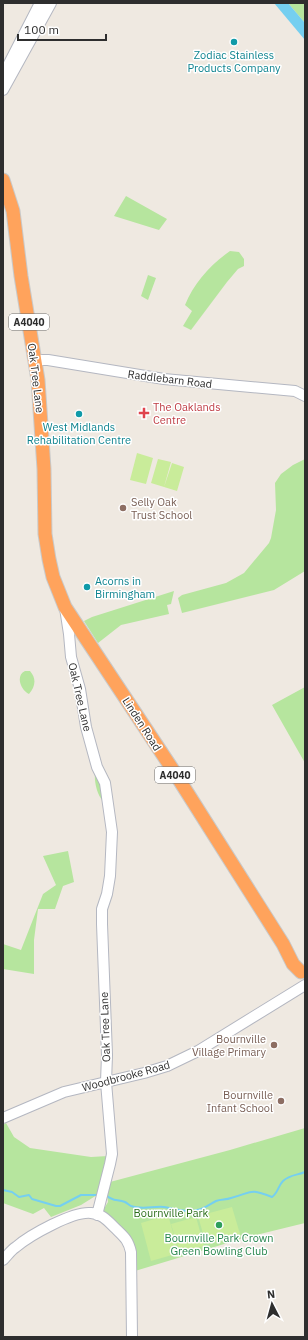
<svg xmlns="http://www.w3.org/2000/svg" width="308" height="1340" viewBox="0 0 308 1340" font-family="'IBM Plex Sans',sans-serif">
	<rect width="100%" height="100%" fill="#efe9e1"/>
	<path fill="#b6e59e" d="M288,3h16l1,2v18z
		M126,196l41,23 -8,11 -45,-14z
		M230,251l9,1 5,7v7l-6,3 -11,13 -36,48 -8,-4 9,-15 -7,-6c9,-22 25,-40 45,-54z
		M148,275l8,3 -8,22 -7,-4z
		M305,459v112l-31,19 -92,23 -4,-15 4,-3 44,-12 18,-10 25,-30 2,-5 5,-28 -1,-27 6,-9 12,-9z
		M174,591l-3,13 -4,1 2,9 -48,11 -23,18 -14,-22 8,-4z
		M25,671h5c7,8 5,16 -1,23 -8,-4 -14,-18 -4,-23z
		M305,687v76l-33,-58z
		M95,773l9,10 -1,18c-6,-6 -9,-20 -8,-28z
		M68,851l6,31 -11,4 -8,23h-17l-4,31v34l-31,-5v-25l18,6 22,-56 13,-9 -13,-29z
		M6,1123l8,14 16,11 61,9 17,-1 -11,39 -16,10 -30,12 -7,-9 -11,6 -30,-11v-78z
		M305,1128v95l-61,15 -109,33v-11l-33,-48 6,-10 -1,-7 3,-13 120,-32z"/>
	<path fill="#c9ec9a" d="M137,453l16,5 -7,26 -16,-4z
		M158,459l13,3 -7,25 -13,-4z
		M172,463l12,4 -7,24 -13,-4z
		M232,1207l8,27 -34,10 -8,-28z
		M168,1215l11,38 -28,8 -10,-38z
		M196,1217l8,29 -24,7 -9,-29z"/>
	<path fill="#75cff0" d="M274,3h14l17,20v17z"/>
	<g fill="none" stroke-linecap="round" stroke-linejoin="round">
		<path stroke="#75cff0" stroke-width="2" d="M3,1190l9,2 7,5 10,-2 3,4 24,7h4l21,-11h17
			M106,1195c7,7 11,4 19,7 2,1 4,3 6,4 11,4 22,0 33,1 11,2 22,6 33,3 7,-1 13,-6 19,-9 5,-2 10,-1 15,-3 23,-6 17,-10 41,-1 6,-4 6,-11 11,-16 6,-6 15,-6 22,-9"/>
		<g stroke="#b4b7c1" stroke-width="12">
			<path id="secondary" d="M3,75l37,-72
				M3,90l48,-87
				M35,360h13l116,19 131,12 10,5
				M65,608l4,26 2,23 9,32 6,38 11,40 8,16 7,49 -2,44 -3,18 -5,15v15l5,131 -1,27 6,72 -2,10 -13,51
				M3,1118l61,-26 80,-19 23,-7 31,-15 107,-66
				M3,1260c4,-4 8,-10 13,-13 14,-12 57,-36 75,-34 11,1 16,7 23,14 10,10 14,12 17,25l1,85"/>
		</g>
		<g stroke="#c9c9c9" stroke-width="15">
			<path id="highway" d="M3,180l10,31 8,65 17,104 6,89 1,65 4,25 4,18 12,30 106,160 112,177 10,20 8,8"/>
		</g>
		<use href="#secondary" stroke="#fff" stroke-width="10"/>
		<use href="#highway" stroke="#ffa35c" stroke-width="13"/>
	</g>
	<g fill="#0f9aa8" stroke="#fff" stroke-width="1.5">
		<circle cx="234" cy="42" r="4"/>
		<circle cx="79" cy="414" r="4"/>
		<circle cx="87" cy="587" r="4"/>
	</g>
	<path fill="#e0444e" stroke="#fff" stroke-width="1.5" d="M142 407h4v4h4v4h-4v4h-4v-4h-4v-4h4z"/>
	<g fill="#8d6e63" stroke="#fff" stroke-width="1.5">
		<circle cx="123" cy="508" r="4"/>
		<circle cx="274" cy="1045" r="4"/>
		<circle cx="281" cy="1101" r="4"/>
	</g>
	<circle fill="#2e9e5b" stroke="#fff" stroke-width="1.5" cx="219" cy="1225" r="4"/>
	<g text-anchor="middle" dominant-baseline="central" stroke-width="3" stroke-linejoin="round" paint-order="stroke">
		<g fill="#fff" stroke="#6d6d6d" stroke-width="1">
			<rect x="9" y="314" width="40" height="16" rx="3"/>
			<rect x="155" y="767" width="40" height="16" rx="3"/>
		</g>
		<g font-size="10" font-weight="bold" fill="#2e2e2e">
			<text x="29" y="322">A4040</text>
			<text x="175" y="775">A4040</text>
		</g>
		<g font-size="11" fill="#0d838f" stroke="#fff">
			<text x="234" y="55">Zodiac Stainless<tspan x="234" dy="13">Products Company</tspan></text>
			<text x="79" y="427">West Midlands<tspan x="79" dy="13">Rehabilitation Centre</tspan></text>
			<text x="95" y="581" text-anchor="start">Acorns in<tspan x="95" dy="13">Birmingham</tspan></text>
		</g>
		<g font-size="11" fill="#2e2e2e" stroke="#fff">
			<text transform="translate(36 378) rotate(83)">Oak Tree Lane</text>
			<text transform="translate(170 379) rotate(7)">Raddlebarn Road</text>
			<text transform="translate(80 697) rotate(77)">Oak Tree Lane</text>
			<text transform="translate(142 724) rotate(57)">Linden Road</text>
			<text transform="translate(105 1027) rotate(-92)">Oak Tree Lane</text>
			<text transform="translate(126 1076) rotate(-15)">Woodbrooke Road</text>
		</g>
		<g font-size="11" fill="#be3a42" stroke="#fff" text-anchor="start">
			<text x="153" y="407">The Oaklands<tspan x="153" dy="13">Centre</tspan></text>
		</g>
		<g font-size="11" fill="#785e54" stroke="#fff" text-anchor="end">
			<text x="131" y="502" text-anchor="start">Selly Oak<tspan x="131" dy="13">Trust School</tspan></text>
			<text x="266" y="1039">Bournville<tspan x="266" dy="13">Village Primary</tspan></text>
			<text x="273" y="1095">Bournville<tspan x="273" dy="13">Infant School</tspan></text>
		</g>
		<g font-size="11" fill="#2c6e1b" stroke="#fff">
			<text x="171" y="1213">Bournville Park</text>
		</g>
		<g font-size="11" fill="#27864d" stroke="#fff">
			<text x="219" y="1238">Bournville Park Crown<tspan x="219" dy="13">Green Bowling Club</tspan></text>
		</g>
	</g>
	<rect width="308" height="1340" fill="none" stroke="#2e2e2e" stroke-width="8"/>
	<g transform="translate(272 1304) rotate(354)" stroke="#ffffff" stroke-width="3" paint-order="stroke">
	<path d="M0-3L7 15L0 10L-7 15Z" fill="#2e2e2e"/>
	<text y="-6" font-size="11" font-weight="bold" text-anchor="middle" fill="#2e2e2e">N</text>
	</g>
	<path d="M18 34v6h88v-6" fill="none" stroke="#2e2e2e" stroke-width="2"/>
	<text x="24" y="34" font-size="12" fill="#2e2e2e" stroke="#ffffff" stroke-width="3" paint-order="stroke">100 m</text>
</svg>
